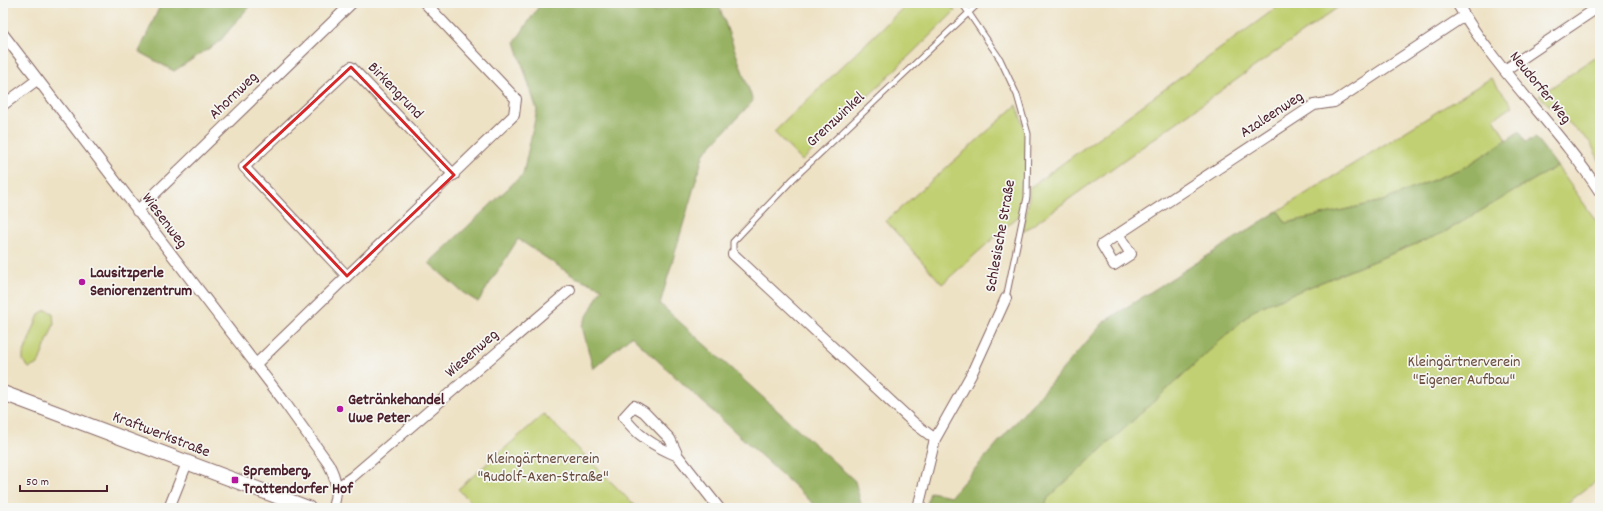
<svg xmlns="http://www.w3.org/2000/svg" width="1603" height="511" viewBox="0 0 1603 511" font-family="Dekko,sans-serif">
	<rect width="100%" height="100%" fill="#f6f6f2"/>
	<filter id="ink" filterUnits="userSpaceOnUse"><feTurbulence type="fractalNoise" baseFrequency=".025" numOctaves="2"/><feDisplacementMap in="SourceGraphic" scale="8" xChannelSelector="R" yChannelSelector="G"/><feConvolveMatrix kernelMatrix="1 2 1 2 8 2 1 2 1" color-interpolation-filters="sRGB"/></filter>
	<filter id="wash" filterUnits="userSpaceOnUse"><feTurbulence type="fractalNoise" baseFrequency=".012" numOctaves="4" result="noise"/><feDisplacementMap in="SourceGraphic" scale="16" xChannelSelector="R" yChannelSelector="G"/><feGaussianBlur stdDeviation="0.9" result="paint"/><feColorMatrix in="noise" values="0 0 0 0 0 0 0 0 0 0 0 0 0 0 0 0 0 1.4 0 .05"/><feComposite in="paint" operator="in"/></filter>
	<g filter="url(#wash)">
		<rect width="100%" height="100%" fill="#eee2c5"/>
		<path fill="#c1d072" stroke="#86784e" d="M908,3h40l7,8 -153,150 -28,-29z
			M1283,3h61l-321,229 6,-34v-10z
			M1600,54v108l-10,-20 -51,-46z
			M1491,78l22,28 -19,12 13,23 -40,25 -84,35 -97,22 -8,-12z
			M1017,105l9,28 -1,64 -3,16 -80,71 -56,-63z
			M1557,166l43,60v252l-39,30h-517l4,-10 207,-189 188,-76z
			M46,310l7,3 1,11 -16,40 -9,4 -6,-7v-6l15,-38 2,-4z
			M544,414l93,94h-160l-19,-19z"/>
		<path fill="#98b264" stroke="#716848" d="M157,3h95l-33,39 -45,29 -35,-19 20,-44z
			M541,3h103l11,8 11,-3 3,-5h49l35,98 -49,52 -44,151 195,177 7,27h-44l-187,-172 -38,33 -11,-43 20,-38 -29,-12 -55,-37 -40,63 -16,-10 -33,-29 94,-89 14,-64 -22,-68z
			M1520,131l5,11 11,-4 21,28 -114,67 -188,76 -207,189 -4,10h-118l4,-16 21,4 154,-175 173,-110 8,12 97,-22 84,-35z"/>
	</g>
	<g filter="url(#ink)">
		<g fill="none" stroke-linecap="round" stroke-linejoin="round">
			<g stroke="#836361" stroke-width="7">
				<path id="service" d="M962,3l38,56 17,36 11,39 -1,63 -21,101
					M733,254v-12l60,-63 186,-176"/>
			</g>
			<g stroke="#836361" stroke-width="12">
				<path id="minor" d="M1457,3c39,68 100,123 143,189
					M3,34l280,366 45,63c9,16 10,28 5,45
					M1505,70l95,-64
					M3,105l34,-25
					M137,211l215,-208
					M1118,234l13,20 -17,11 -12,-20 212,-140 20,-3 130,-86
					M733,254l181,169 21,16 -17,69
					M347,276l-103,-109 107,-100 103,108
					M255,365l259,-250 2,-16 -91,-96
					M935,439l36,-64 35,-77
					M678,456c-20,-8 -42,-21 -54,-39l10,-11 10,6 26,27 8,17 41,52
					M338,487l14,-10 218,-187
					M169,508l18,-45"/>
			</g>
			<g stroke="#836361" stroke-width="16">
				<path id="secondary" d="M3,393l305,115"/>
			</g>
			<use href="#service" stroke="#fff" stroke-width="5"/>
			<use href="#minor" stroke="#fff" stroke-width="10"/>
			<use href="#secondary" stroke="#fff" stroke-width="14"/>
		</g>
	</g>
	<path fill="none" stroke="#d62828" stroke-width="3" stroke-linejoin="round" d="M351,67l103,108 -107,101 -103,-109z"/>
	<g fill="#b5179e" stroke="#f6f6f2" stroke-width="1.5">
		<circle cx="82" cy="282" r="4"/>
		<circle cx="340" cy="409" r="4"/>
		<rect x="231" y="476" width="8" height="8" rx="2"/>
	</g>
	<g text-anchor="middle" dominant-baseline="central" stroke-width="3.5" stroke-linejoin="round" paint-order="stroke">
		<g font-size="16" fill="#4a1f2b" stroke="#f6f6f2">
			<text transform="translate(1540 88) rotate(51)">Neudorfer Weg</text>
			<text transform="translate(395 91) rotate(46)">Birkengrund</text>
			<text transform="translate(234 96) rotate(-44)">Ahornweg</text>
			<text transform="translate(1272 115) rotate(-33)">Azaleenweg</text>
			<text transform="translate(836 120) rotate(-43)">Grenzwinkel</text>
			<text transform="translate(164 221) rotate(53)">Wiesenweg</text>
			<text transform="translate(1001 236) rotate(-80)">Schlesische Straße</text>
			<text transform="translate(472 354) rotate(-41)">Wiesenweg</text>
			<text transform="translate(161 435) rotate(21)">Kraftwerkstraße</text>
		</g>
		<g font-size="16" font-weight="bold" fill="#4a1f2b" stroke="#f6f6f2" text-anchor="start">
			<text x="90" y="273">Lausitzperle<tspan x="90" dy="18">Seniorenzentrum</tspan></text>
			<text x="348" y="400">Getränkehandel<tspan x="348" dy="18">Uwe Peter</tspan></text>
			<text x="243" y="471">Spremberg,<tspan x="243" dy="18">Trattendorfer Hof</tspan></text>
		</g>
		<g font-size="16" fill="#684b3d" stroke="#f6f6f2">
			<text x="1464" y="362">Kleingärtnerverein<tspan x="1464" dy="18">"Eigener Aufbau"</tspan></text>
			<text x="543" y="459">Kleingärtnerverein<tspan x="543" dy="18">"Rudolf-Axen-Straße"</tspan></text>
		</g>
	</g>
	<rect width="1603" height="511" fill="none" stroke="#f6f6f2" stroke-width="16"/>
	<path d="M20 485v6h87v-6" fill="none" stroke="#4a1f2b" stroke-width="2"/>
	<text x="26" y="485" font-size="12" fill="#4a1f2b" stroke="#f6f6f2" stroke-width="3" paint-order="stroke">50 m</text>
</svg>
